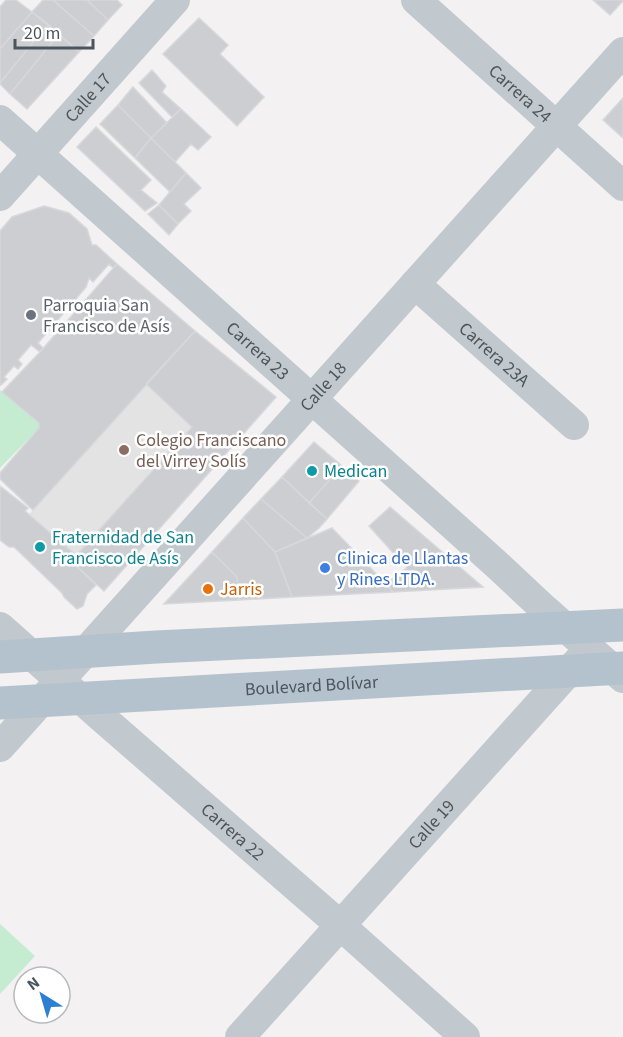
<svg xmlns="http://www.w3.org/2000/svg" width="623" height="1037" viewBox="0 0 623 1037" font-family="'Source Sans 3',sans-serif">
	<rect width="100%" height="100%" fill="#f3f1f2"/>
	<path fill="#e4e3e3" d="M117,264l78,67 81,66 -172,194 -33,-30 5,-5 -47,-42 4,-4 -33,-31v-6l39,-46 -1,-4 -36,-31 38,-40z"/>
	<path fill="#c5ecd1" d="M0,390l39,33v5l-39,40z
		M0,924l35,32 -35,38z"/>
	<path fill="#ccced2" stroke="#d6d8dc" stroke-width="1.5" d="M6,0h10l16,12 -32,37v-42z
		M43,0h10l41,36 -15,16 -47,-40z
		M53,0h34l21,20 -14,16z
		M87,0h30l5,5 -14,15z
		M593,0h30v1l-13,14z
		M32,12l16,12 -48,59v-34z
		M199,18l29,27 -8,9 44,43 -27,29 -74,-72z
		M48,24l11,10 -49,60 -10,-10v-1z
		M59,34l20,18 -52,57 -17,-15z
		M152,70l14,16 -4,6 19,17 -9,8 -33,-34z
		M133,87l34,36 -16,15 -33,-33z
		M623,98v40l-20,-18z
		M118,105l33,33 -16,20 -35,-34z
		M181,109l30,28 -13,13 -7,-6 -16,18 -24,-24z
		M96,127l55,53 -10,10 16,13 -12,8 -68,-64z
		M151,138l35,35 -16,19 -35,-34z
		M186,173l15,15 -17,16 7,7 -13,13 -19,-19z
		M159,205l19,19 -9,11 -21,-21z
		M44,206l25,7 18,16 5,16h4l21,19 -4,4 -4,-4 -16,18 -4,-4 -3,9 -48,56 5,5 -3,4 -9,-7 -13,15 4,4 -4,5 -4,-3 -10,11 3,2 -6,6h-1v-154l12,-14z
		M117,264l78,67 -162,179 -33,-31v-6l39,-45v-5l-37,-31 38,-40z
		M195,331l81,66 -172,194 -33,-30 121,-134 -46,-43z
		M314,442l28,24 -33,37 -27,-26z
		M342,466l17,15 -32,38 -18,-16z
		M282,477l45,42 -8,9 -12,10 -46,-39z
		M0,486l28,22 -3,3 52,45 -6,5 25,24 -9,9 -4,12 -6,3 -13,-12 -2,-4 -48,-46h-5l-9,-7z
		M261,499l46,39 -32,14 -32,-34z
		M390,507l93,80 -90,5 -8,-9 22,-15 -38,-42z
		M243,518l32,34 17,45 -53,3 -2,-23 -25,-25z
		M332,528l53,55 8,9 -101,5 -17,-45z
		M212,552l25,25 2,23 -75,4z"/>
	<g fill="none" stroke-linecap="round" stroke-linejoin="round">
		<g stroke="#c1c9ce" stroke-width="30">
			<path id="s1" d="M416,0l207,186"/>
			<path id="s2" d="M0,120l495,443 46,43 82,72"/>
			<path id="s3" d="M0,196l175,-196"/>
			<path id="s4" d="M415,284l159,141"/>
			<path id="s5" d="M0,627l100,89 240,209 125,112"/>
			<path id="s6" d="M0,747l623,-695"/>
			<path id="s7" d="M240,1037l339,-377"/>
		</g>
		<g stroke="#b4c2cd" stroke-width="33">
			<path d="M0,657l156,-10 467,-22"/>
			<path id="s8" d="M0,703l623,-35"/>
		</g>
	</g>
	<circle fill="#6b7280" stroke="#fff" stroke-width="2" cx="31" cy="315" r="6"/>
	<circle fill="#8d6e63" stroke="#fff" stroke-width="2" cx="124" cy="450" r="6"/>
	<g fill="#0f9aa8" stroke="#fff" stroke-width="2">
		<circle cx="312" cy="471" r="6"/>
		<circle cx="40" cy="547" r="6"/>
	</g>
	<circle fill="#3f7fe0" stroke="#fff" stroke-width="2" cx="325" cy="568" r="6"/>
	<circle fill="#e8710a" stroke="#fff" stroke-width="2" cx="208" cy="589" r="6"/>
	<g text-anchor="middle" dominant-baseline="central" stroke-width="5" stroke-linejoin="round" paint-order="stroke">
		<g font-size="18" fill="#4b555d" stroke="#fff">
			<text stroke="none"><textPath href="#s1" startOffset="140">Carrera 24</textPath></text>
			<text stroke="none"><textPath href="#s3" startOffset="132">Calle 17</textPath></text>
			<text stroke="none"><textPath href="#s2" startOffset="346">Carrera 23</textPath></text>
			<text stroke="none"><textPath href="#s4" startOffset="106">Carrera 23A</textPath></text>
			<text stroke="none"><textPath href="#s6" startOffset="484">Calle 18</textPath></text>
			<text stroke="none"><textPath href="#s8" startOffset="312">Boulevard Bolívar</textPath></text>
			<text stroke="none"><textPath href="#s7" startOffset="286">Calle 19</textPath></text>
			<text stroke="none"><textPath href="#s5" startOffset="310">Carrera 22</textPath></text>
		</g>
		<g font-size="18" fill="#5b616d" stroke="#fff" text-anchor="start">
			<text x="43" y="305">Parroquia San<tspan x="43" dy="21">Francisco de Asís</tspan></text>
		</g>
		<g font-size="18" fill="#785e54" stroke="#fff" text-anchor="start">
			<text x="136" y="440">Colegio Franciscano<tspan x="136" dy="21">del Virrey Solís</tspan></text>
		</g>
		<g font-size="18" fill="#0d838f" stroke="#fff" text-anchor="start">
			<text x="324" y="471">Medican</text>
			<text x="52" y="537">Fraternidad de San<tspan x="52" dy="21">Francisco de Asís</tspan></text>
		</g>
		<g font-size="18" fill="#366cbe" stroke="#fff" text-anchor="start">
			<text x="337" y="558">Clinica de Llantas<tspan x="337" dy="21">y Rines LTDA.</tspan></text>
		</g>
		<g font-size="18" fill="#c56008" stroke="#fff" text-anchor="start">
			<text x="220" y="589">Jarris</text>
		</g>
	</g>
	<g transform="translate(42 995) rotate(323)"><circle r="28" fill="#ffffff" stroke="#b7bbbe" stroke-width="1.5"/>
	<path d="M0-4.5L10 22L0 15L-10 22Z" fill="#2c7fd3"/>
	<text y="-9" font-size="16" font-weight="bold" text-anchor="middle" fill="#4b555d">N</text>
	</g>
	<path d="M15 39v9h78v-9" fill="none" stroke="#4b555d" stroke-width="3"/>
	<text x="24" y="39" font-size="18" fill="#4b555d" stroke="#ffffff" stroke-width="4.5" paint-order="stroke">20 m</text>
</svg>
